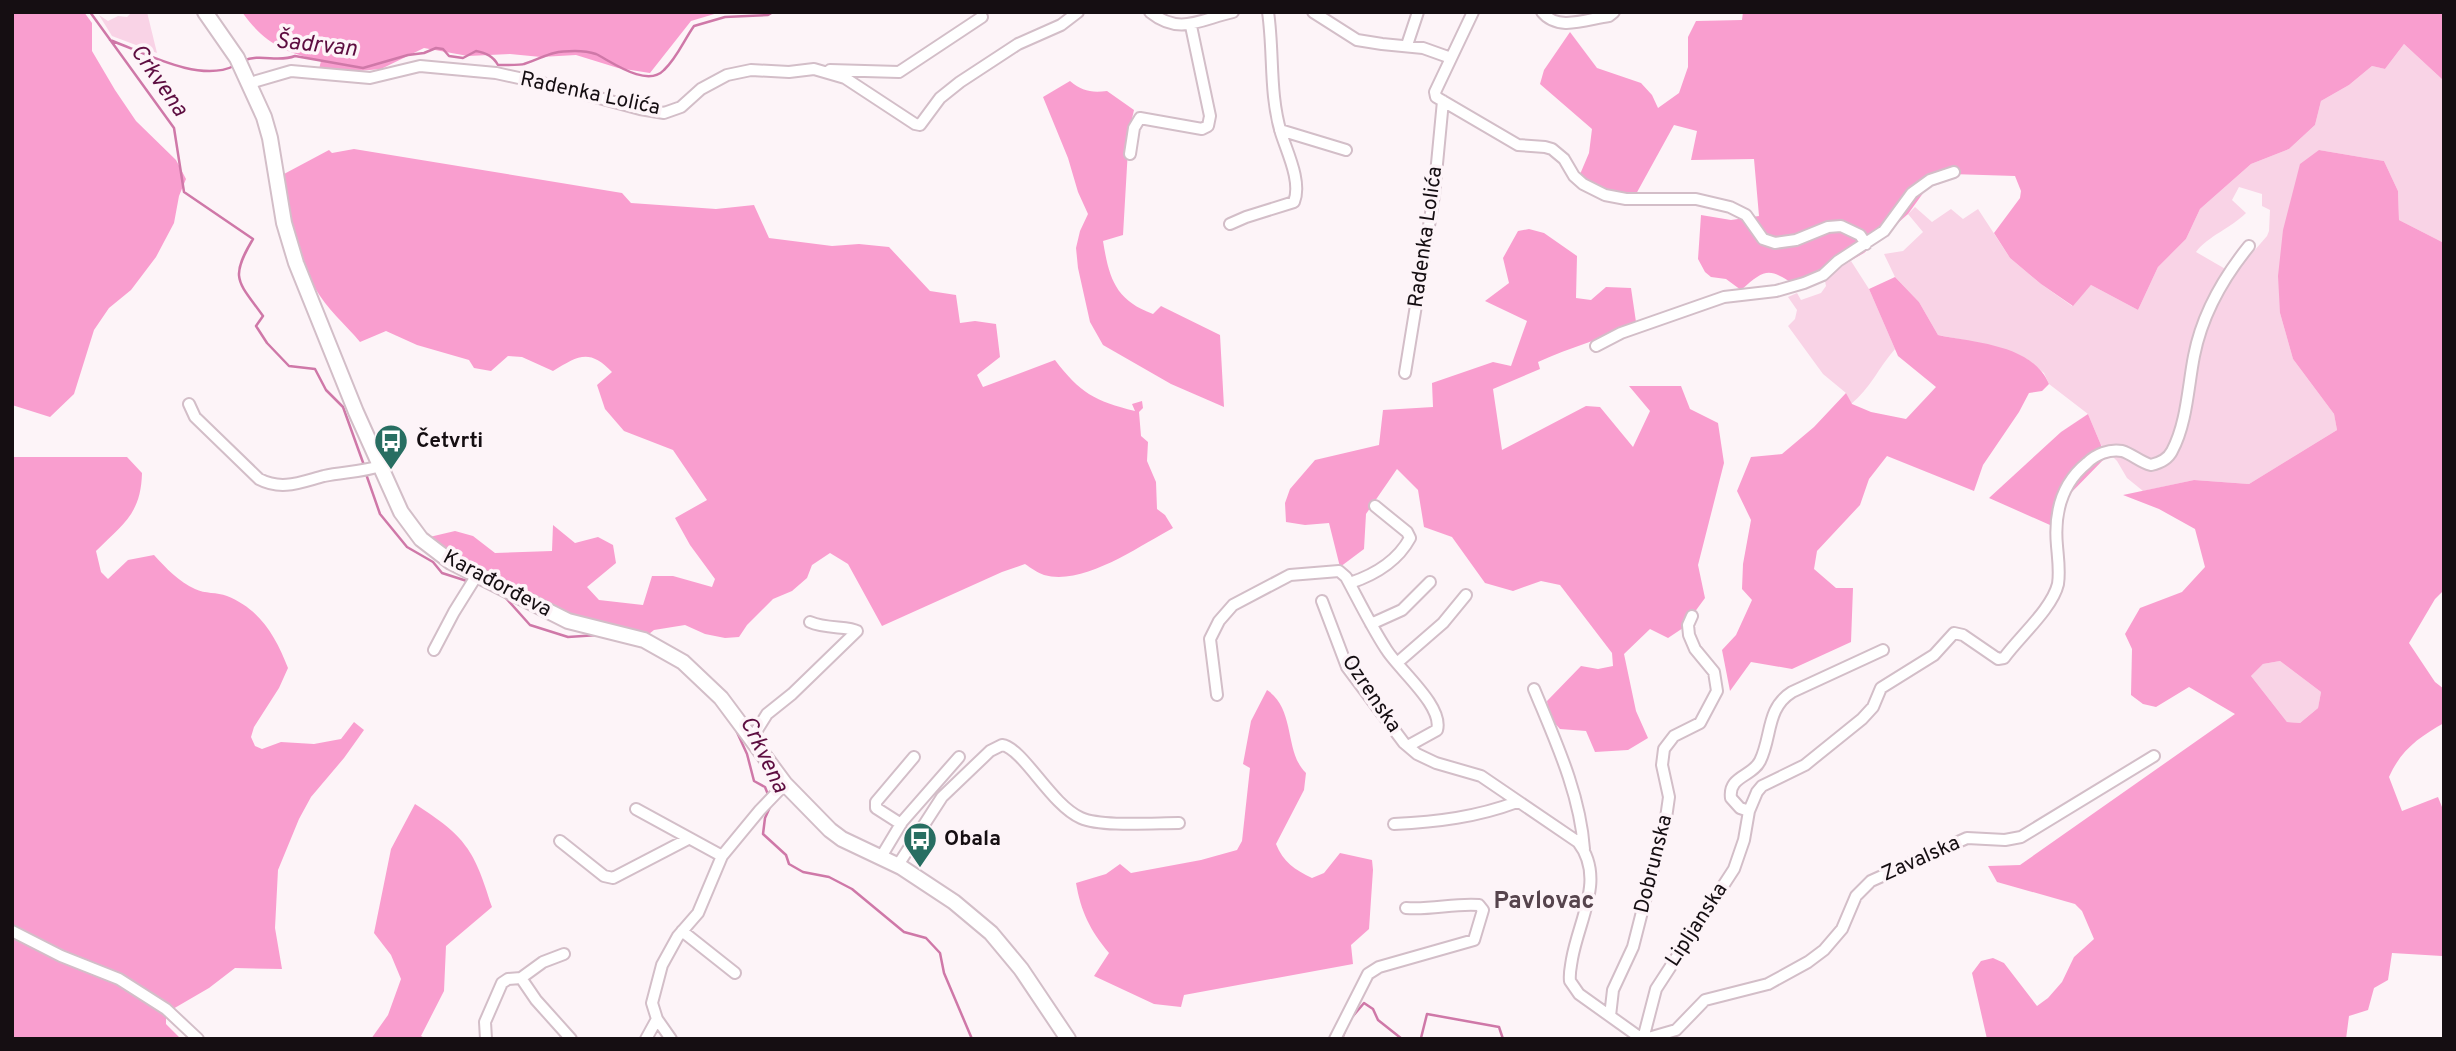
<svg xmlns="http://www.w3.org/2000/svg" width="2456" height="1051" viewBox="0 0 2456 1051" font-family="Overpass,sans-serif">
	<rect width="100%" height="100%" fill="#fdf4f8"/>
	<path fill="#f9d3e6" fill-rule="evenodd" d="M132,12h15l10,41 -45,-17 -13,-21 9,6 10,-5 9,1z
		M2404,44l40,37v162l-45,-23 -1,-29 -14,-30 -65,-11 -39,163 13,46 41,55 3,16 -88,54 -55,-4 -51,11 -16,-13 -10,-17 -16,-16 -13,-31 -39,-30 -5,-11 -17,-14 -43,-15 -46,-9 -19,-33 -24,-25 -11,-23 19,-3 20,-19 -15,-18 7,-7 17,15 19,-13 12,10 15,-10 32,49 31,26 31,22 19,-21 47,25 20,-43 28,-28 14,-30 51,-45 38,-15 26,-24 6,-24 28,-16 23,-19 13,3zM2239,187l23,7v12l8,4 -1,21 -2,5 -33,38 -38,-22c12,-16 35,-24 50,-39l-14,-13z
		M1851,261l18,28 26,60c-16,18 -25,40 -44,55l-5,-11 -23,-19 -35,-48 7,-7 2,-9 -9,-13 9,-4 4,7 20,-7 5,-7 -2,-10z
		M2280,661l41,31 -3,16 -18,15 -13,-1 -36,-46 12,-12z"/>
	<path fill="#f99ecf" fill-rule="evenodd" d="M12,12h72l8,11v28l23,39 21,31 40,39 10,19 -7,17 -5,27 -18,34 -25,33 -22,18 -15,22 -20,64 -24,23 -38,-12z
		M242,12h479l-30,9 -41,52 -32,-5 -42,-13 -35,2 -31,-3 -42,2 -44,-8 -43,21 -23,2 -39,-2 2,-8c-37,-9 -57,-18 -79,-49z
		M1743,12h701v69l-40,-37 -19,25 -13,-3 -23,19 -28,16 -6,24 -26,24 -38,15 -51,45 -14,30 -28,28 -20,43 -47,-25 -18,21 -32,-22 -31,-26 -16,-25 26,-35 1,-7 -6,-15 -64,-2 -11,10 -11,1 -21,29 -44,39 -56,32 -10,2c-29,-19 -31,-20 -57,3l-15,-11 -15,-2 -6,-5 -7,-13 3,-44 30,5 28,-4 -5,-57 -63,1 6,-29 -23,-6 -44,80 -52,-26 11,-26 3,-24 -52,-45 4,-14 26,-38 27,36 44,15 11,12 6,13 21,-15 9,-26v-30l8,-16 46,-1z
		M1070,81c12,10 21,12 37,10l27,19 -5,22 -6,103 -20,6c6,37 12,59 50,73l8,-8 59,29 4,72 -53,-23 -68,-39 -13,-23 -12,-54 -2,-20 4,-17 8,-17 -10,-22 -10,-34 -25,-61z
		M354,149l268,44 9,10 85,6 38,-4 15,33 63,8 27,-2 30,3 41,44 26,4 4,28 15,-2 21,3 4,33 -23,18 6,12 72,-27c25,33 40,41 80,51l-3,-7 10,-3 1,7 -4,4 2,24 7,6 -1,19 9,21 1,27 8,6 8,13c-34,18 -89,58 -129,47 -6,-2 -13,-7 -19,-11l-23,8 -120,54 -34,-62 -18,-11 -18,12 -5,13 -15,13 -19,8 -26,26 -8,12 -14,1 -20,-4 -20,-9 -31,5 -5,4 -76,-19 -152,-76 34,-8 18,5 22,17 57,-2 1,-26 22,18 23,-6 15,8 3,18 -29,24 12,13 44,5 9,-29h21l39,11 3,-8 -25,-34 -15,-27 32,-18 -34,-50 -49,-19 -19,-22 -8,-24 15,-13c-23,-24 -34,-16 -59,-1l-31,-14 -14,-1 -17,15 -17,-3 -5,-8 -52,-15 -31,-14 -26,11c-14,-17 -34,-34 -45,-54 -19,-33 -27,-76 -31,-114l45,-24 3,3z
		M2319,150l65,11 14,30 1,29 45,23v347l-9,9 -26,44 26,39 9,7v34c-25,14 -43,27 -55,54l13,34 36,-14 6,15 -2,144 -50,-3 -4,27 -14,8 -6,22 -19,6 -3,23h-359l-15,-66 9,-12 12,-3 11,5 33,43 11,-8 14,-16 12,-25 20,-18 -12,-28 -7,-7 -78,-22 -9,-16 32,-1 215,-151 -46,-27 -33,20 -13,-3 -12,-9 1,-46 -7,-15 15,-26 42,-16 23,-25 -10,-38 -36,-20 -36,-14 71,-15 55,4 88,-54 -3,-16 -41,-55 -13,-46 -2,-37 5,-46 17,-66zM2280,661l41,31 -3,16 -18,15 -13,-1 -36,-46 12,-12z
		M1529,229l15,4 33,23 -1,42 15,2 15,-13 25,1 5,34c-31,17 -66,25 -98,40l2,7 -47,20 9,61 84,-44 14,1 33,40 17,-36 -21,-25h52l9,23 28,14 6,40 -26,102 7,33 -22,30 -15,10 -18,-9 -26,25 12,57 12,27 -20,12 -33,2 -9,-21 -26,-2 -11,-12 -2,-16 34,-35 17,3 15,-3 -1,-13 -52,-68 -19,-4 -28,10 -28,-8 -33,-46 -28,-10 -6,-37 -21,-21 -31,45 -2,35 -24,18 -11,-44 -24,2 -19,-3 -1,-19 5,-14 25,-29 64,-15 4,-35 50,-3 -1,-24 61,-21 18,4 16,-45 -42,-20 24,-18 -6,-25 15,-27z
		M1895,277l24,25 19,33c37,8 94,9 111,49l-7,7 -13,2 -10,19 -36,53 -9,26 -87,-35 -18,23 -9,26 -43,46 -3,18 22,19h17l-2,54 -59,27 -41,-7 -21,29 -8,-41 14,-15 16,-35 -10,-11 1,-25 8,-44 -14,-29 14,-34 31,-3 32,-27 32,-34 6,11 19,8 35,7 30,-32 -38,-31 -29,-67z
		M2088,414l18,43 -41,42 -6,30 -70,-31 72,-66z
		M12,457h115l15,16c-1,41 -19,51 -46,78l5,21 7,7 20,-19 26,-5c12,13 25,27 41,34 10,5 22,3 32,7 33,13 49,41 61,72l-9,20 -25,39 -3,10 4,9 7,3 19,-7 33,2 27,-5 13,-17 10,8 -20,28 -33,39 -12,22 -21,51 -3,58 7,41 -47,-1 -26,20 -43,25v11l15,15h-169z
		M1267,690c29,19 17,62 39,83l-2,17 -28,54c7,18 19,26 36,34l12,-5 16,-20 32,7 1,10 -4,59 -18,16 2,19 -169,31 -3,12 -27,-3 -60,-28 15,-23c-19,-23 -28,-41 -33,-70l30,-9 14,-10 11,9 70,-13 36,-10 5,-9 8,-73 -7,-4 8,-43z
		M415,804c51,33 59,45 77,103l-46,39 -2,45 -23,45 6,3h-56l17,-24 13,-36 -10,-24 -17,-22 17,-84z"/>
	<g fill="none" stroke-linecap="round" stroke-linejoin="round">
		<path stroke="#cf78a8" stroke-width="2.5" d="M90,12l84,116 10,64 69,47c-24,40 -15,42 10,77l-7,10 11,17 22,23 26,3 11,21 17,17 22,61
			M110,40c35,13 89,43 124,26
			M243,61c18,-8 34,2 52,-5l68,12 45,-13 16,-2 12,-5 7,1 6,7 14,2 13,-7c10,2 17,5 22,14 4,0 24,0 26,-1 22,-7 24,-13 51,-13 6,0 15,1 21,3 16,8 51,34 68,16 13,-12 20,-30 30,-44l31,-9 43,-2 5,-3
			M366,474l14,40 27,33 26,15 9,11 28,9
			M504,596l26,29 38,12 30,-2
			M736,730l11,24 7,27 11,6 4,10
			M770,807l-5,11 -2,16 23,21 3,9 14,8 26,5 23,12 52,43 22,6 14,15 4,20 28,66
			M1353,1016l11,-13 9,6 5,11 24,19
			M1342,1039l4,-11
			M1418,1039l3,-1 6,-24 72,13 4,12"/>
		<g stroke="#d3bec8" stroke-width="14">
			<path id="minor" d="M1150,12c30,24 51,7 83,0
				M1313,12l44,28 25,4 41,4 28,10
				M1473,12l-38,80 1,5 82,48 27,2 7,2 12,10 10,17 9,8 22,11 21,4h70l34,8 16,8 17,24 12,4 21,-3 32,-13 13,-1 19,9 6,9
				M1542,12c16,20 45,7 67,4l5,-4
				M1407,45l11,-33
				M830,70l69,2 83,-55
				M250,83l41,-12 79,7 50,-12 76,7 55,12 89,24 24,4 17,-6 20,-18 26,-14 24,-5 38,2 25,-3 31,9 70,46 5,1 20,-27 20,-16 58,-38 43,-19 17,-13
				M1280,130l66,20
				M1130,154l4,-26 6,-10 62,11 6,-3 2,-10 -19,-90
				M1230,224l16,-7 48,-15c8,-20 -7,-50 -13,-69 -12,-40 -7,-80 -13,-121
				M1596,346l25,-13 103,-36 52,-6 28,-8 19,-8 15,-14 46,-30 28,-38 18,-13 24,-8
				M1405,373l29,-178 9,-94
				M189,404l6,13 64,62c23,12 42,3 65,-3 19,-4 38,-4 56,-10
				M1350,583c24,-8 47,-21 60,-45l-3,-6 -32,-26
				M1322,601l25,66 57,76 13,11 19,9 45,13 97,66c28,36 1,77 -6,117 -1,7 -3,14 -2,22l9,13 63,45
				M1371,624l31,-14 28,-28
				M434,650l20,-38 23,-37
				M1397,663l46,-40 23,-28
				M1534,689c21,51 46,104 50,160
				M1217,695l-7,-56 9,-18 14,-16 57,-30 49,-4 7,6c13,24 25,49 40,72 12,20 58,57 51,81l-29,16
				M752,738l15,-24 25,-20 65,-63c-8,-5 -32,-2 -47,-9
				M636,809l86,47
				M1749,811l-9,-3 -9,-10c-3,-22 21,-21 29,-37 12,-24 6,-53 32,-69l91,-42
				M901,824l-25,-16v-6l38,-45
				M1394,824c43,-2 83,-7 123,-22
				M560,841l44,35 9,2 75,-39
				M881,857l21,-35 57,-65
				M898,865l44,-68 48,-46 12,-6c21,3 49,60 79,73 20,9 73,5 98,5
				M12,931l49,25 58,23 47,30 32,30
				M682,931l53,42
				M521,978l15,22 35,39
				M1610,1016l3,-26 20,-43 33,-129 3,-21 -7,-32 2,-16 10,-13 26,-13 17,-32 -3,-19 -19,-23 -6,-14 -1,-10 4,-9
				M657,1019l14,20
				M486,1039l-1,-17 17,-39 6,-4 13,-1 22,-16 21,-8
				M646,1039l11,-20 -5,-16 10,-38 16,-29 20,-23 24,-57 38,-46 25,-26
				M1335,1039l33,-65 11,-7 95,-27 9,-30 -4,-5c-25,-2 -47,5 -73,3
				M1643,1039l13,-50 78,-120 10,-29 5,-29 8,-19 5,-6 43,-21 57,-46 11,-12 8,-19 53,-33 20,-22 9,2 35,24 6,-1c15,-21 48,-49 54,-74 2,-13 0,-26 -1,-38 -3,-32 4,-62 30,-83 9,-9 22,-14 35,-12 10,3 18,11 29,14 9,-2 17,-6 21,-14 15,-28 16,-65 22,-95 8,-41 29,-78 55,-110
				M1645,1039l31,-9 29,-30 63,-16 40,-22 16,-12 18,-21 14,-33 15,-15 96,-43 38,2 16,-3 133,-81"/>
		</g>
		<g stroke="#d3bec8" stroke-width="18">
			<path id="major" d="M205,12l32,46 27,59 6,21 14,85 12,40 60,149 45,100 20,27 30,23 117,59 76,19 39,22 38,36 64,86 45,46 12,9 59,28 53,35 37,31 30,36 47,70"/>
		</g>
		<use href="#minor" stroke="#fff" stroke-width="10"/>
		<use href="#major" stroke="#fff" stroke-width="14"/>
	</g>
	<defs>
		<g id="bus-pin" transform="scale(1.75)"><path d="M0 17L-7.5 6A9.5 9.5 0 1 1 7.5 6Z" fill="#286e62" stroke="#fdf4f8"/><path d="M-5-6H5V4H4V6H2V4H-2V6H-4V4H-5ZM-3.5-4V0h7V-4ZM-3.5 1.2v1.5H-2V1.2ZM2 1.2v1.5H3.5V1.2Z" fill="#fff"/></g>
	</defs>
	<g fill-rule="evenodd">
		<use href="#bus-pin" x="391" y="441"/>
		<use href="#bus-pin" x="920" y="839"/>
	</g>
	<g text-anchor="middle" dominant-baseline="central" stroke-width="7" stroke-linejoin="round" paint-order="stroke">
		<g font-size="21" fill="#150e12" stroke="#fdf4f8">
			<text transform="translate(590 94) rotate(12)">Radenka Lolića</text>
			<text transform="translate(1426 237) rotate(-82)">Radenka Lolića</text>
			<text transform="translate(497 584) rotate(28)">Karađorđeva</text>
			<text transform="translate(1371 694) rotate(56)">Ozrenska</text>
			<text transform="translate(1921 859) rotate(-24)">Zavalska</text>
			<text transform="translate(1654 864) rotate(-76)">Dobrunska</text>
			<text transform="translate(1697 925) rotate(-57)">Lipljanska</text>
		</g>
		<g font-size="21" font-weight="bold" fill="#150e12" stroke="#fdf4f8" text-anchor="start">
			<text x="416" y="441">Četvrti</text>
			<text x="944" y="839">Obala</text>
		</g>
		<g font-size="23" font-style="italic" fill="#5d0d40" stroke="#fdf4f8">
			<text transform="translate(316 46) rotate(6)">Šadrvan</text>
			<text transform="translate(158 81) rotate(55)">Crkvena</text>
			<text transform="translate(763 755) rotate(64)">Crkvena</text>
		</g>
		<g font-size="24" font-weight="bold" fill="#56444d" stroke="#fdf4f8">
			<text x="1544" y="902">Pavlovac</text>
		</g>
	</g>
	<rect width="2456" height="1051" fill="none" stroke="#150e12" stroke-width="28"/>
</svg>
